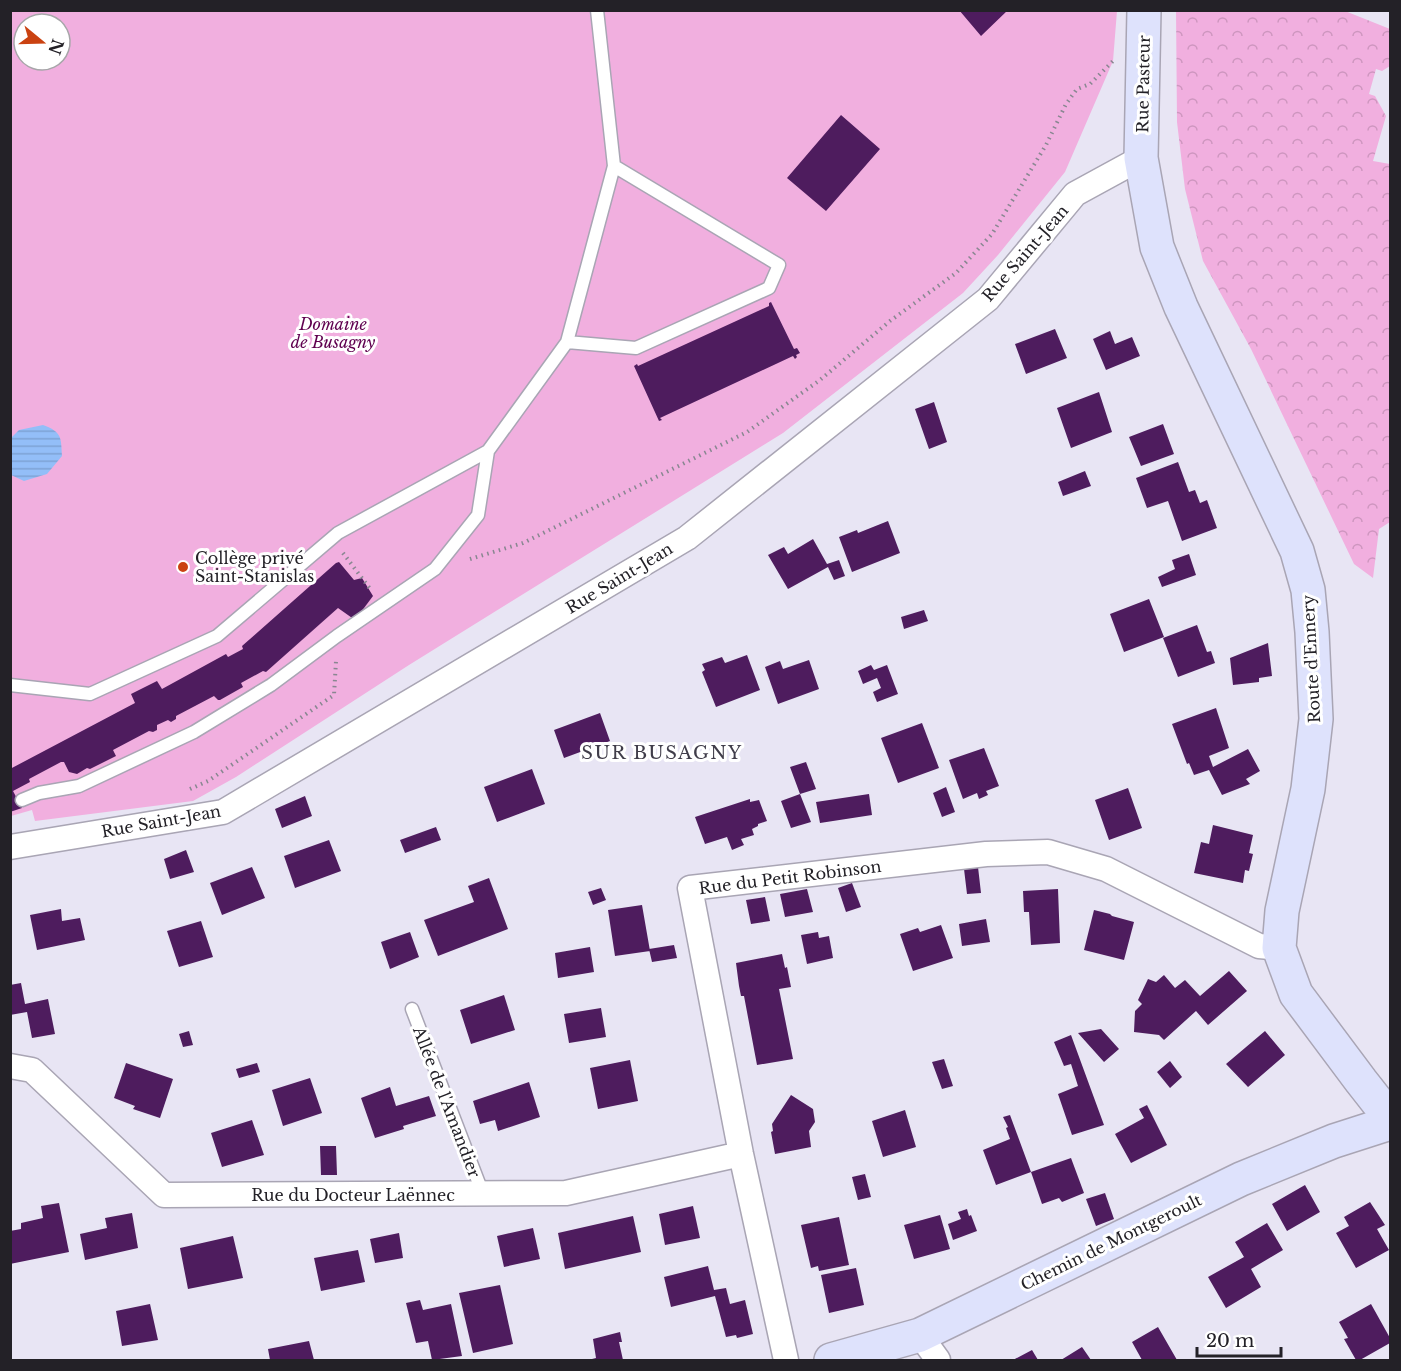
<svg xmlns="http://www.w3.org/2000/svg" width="1401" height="1371" viewBox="0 0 1401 1371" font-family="'Libre Baskerville',serif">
	<defs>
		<pattern id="forest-crowns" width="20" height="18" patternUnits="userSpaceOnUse" patternTransform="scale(1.5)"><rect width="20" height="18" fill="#f1afdf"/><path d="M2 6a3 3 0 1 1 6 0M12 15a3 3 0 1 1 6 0" fill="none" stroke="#ce96bf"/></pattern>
		<pattern id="water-rules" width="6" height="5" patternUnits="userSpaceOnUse" patternTransform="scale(1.5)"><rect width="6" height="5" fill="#93bef8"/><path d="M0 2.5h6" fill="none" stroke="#7ea3d5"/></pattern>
	</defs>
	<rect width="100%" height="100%" fill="#e8e5f4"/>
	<path fill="url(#forest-crowns)" d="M1176,11h169l45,18v37l-8,5 -6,-2 -7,25 6,2 11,20 -13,45 17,3v358l-11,7 -6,49 -19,-14 -103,-215 -48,-88 -18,-72 -8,-67z"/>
	<path fill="#f1afdf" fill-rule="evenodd" d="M11,11h1106l-4,50 -48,111 -67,83 -35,38 -180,140 -374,232 -173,112 -43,24 -158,20 -3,-11 -21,6zM24,24h36v36h-36z"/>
	<path fill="url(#water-rules)" d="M43,425c19,7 18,12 19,31l-15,18 -23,7 -13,-6v-37l8,-8z"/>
	<path fill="#4e1c5e" d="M959,10h49l-27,26z
		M841,115l39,34 -54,62 -39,-33z
		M771,302l23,47 3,-1 3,5 -4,2 1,2 -2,2 -2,-3 -133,62 2,2 -3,1 -25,-55 3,-2 1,2 131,-60v-3z
		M1055,329l12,29 -41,16 -11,-30z
		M1110,331l5,13 17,-7 8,19 -34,14 -13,-31z
		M1099,392l13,40 -41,16 -14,-40z
		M934,402l13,40 -18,7 -14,-40z
		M1163,424l11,30 -33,12 -12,-29z
		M1178,462l11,30 6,-2 5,13 7,-3 10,28 -35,13 -14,-40 -21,7 -11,-30z
		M1085,471l6,15 -28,10 -5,-14z
		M888,521l12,32 -48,19 -13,-35 18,-7 1,3z
		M813,539l14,25 12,-4 6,16 -11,4 -6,-13 -40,22 -20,-34 16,-8 4,7z
		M1189,554l7,21 -34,12 -4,-10 17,-8 -3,-9z
		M339,562l15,18 8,-2 11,18 -18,24 -17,-12 -72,64 -3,-1 -22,12 2,4 -23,13h-2l-4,-4 -38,20v3l-5,3 -3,-2 -11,5v5l-4,2 -4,-1 -36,19 3,6 -26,13 -3,-1 -10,6 -8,-2 -5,-10h-3l-32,17 1,3 -17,9 9,17 -12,4v-43l125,-66 -4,-9 26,-13 5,8 64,-35 2,3 15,-8 -1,-3 94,-83z
		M1149,599l15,38 -40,15 -14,-38z
		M924,610l4,11 -24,8 -3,-12z
		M1197,625l10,27 4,-1 4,12 -37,14 -15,-39z
		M1268,643l4,33 -13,2v4l-26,3 -3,-27z
		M747,655l13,35 -44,17 -14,-35 3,-2 -3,-6 20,-7 3,6z
		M809,660l10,29 -41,15 -13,-37 15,-6 3,8z
		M871,665l3,5 13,-5 11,29 -21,8 -4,-10 8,-4 -4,-10 -14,6 -5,-13z
		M1216,708l13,40 -20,8 4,11 35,-18 12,22 -14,8 4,5 -28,11 -13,-25 -15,5 -5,-12 -2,1 -15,-40z
		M600,713l10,28 -46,17 -10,-28z
		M922,723l17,45 -41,15 -17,-45z
		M984,748l15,38 -13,5 2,4 -9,4 -2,-6 -14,6 -14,-39z
		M806,762l10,27 -16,5 -10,-27z
		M532,769l13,35 -48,18 -13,-35z
		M946,787l9,25 -13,5 -9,-24z
		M1128,788l14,40 -33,12 -14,-40z
		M800,794l11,28 -20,6 -10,-27z
		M869,794l3,21 -52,8 -4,-21z
		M305,796l7,20 -30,12 -7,-19z
		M750,799v3l9,-2 8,21 -9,3v2l-6,3 2,6 -13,4 3,6 -12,5 -5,-13 -22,7 -10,-27z
		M1213,825l40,10 -4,18 4,1 -4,17 -4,-1 -2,13 -49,-10 7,-31 8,2z
		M436,827l5,13 -36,13 -5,-13z
		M329,840l12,31 -46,17 -11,-32z
		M186,850l8,22 -24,7 -6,-20z
		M252,867l13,31 -43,17 -12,-32z
		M978,867l3,26 -14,1 -3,-25z
		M489,878l19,51 -70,27 -14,-36 50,-18 -6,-16z
		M852,883l9,24 -15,5 -8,-24z
		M601,888l5,12 -13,5 -5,-13z
		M807,889l6,23 -28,5 -5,-23z
		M1058,889l2,54 -29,2 -2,-33h-5l-1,-21z
		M765,897l5,24 -19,3 -5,-24z
		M642,905l8,46 -35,5 -7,-46z
		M61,909l1,12 18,-3 5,22 -48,10 -7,-35z
		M1094,910l16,4 2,2 22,6 -10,38 -40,-10z
		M986,919l4,23 -28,4 -3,-22z
		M201,921l12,36 -34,10 -12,-36z
		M941,925l12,33 -40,13 -13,-37 18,-6 2,4z
		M410,932l9,25 -29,12 -9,-27z
		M818,932l1,6 10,-2 4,22 -26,6 -6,-29z
		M674,945l3,13 -25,4 -3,-13z
		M590,947l4,25 -36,6 -3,-25z
		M782,954l3,14 2,-1 4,20 -12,2 14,70 -36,6 -13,-69h-3l-2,-10 -3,-23z
		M1229,971l18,20 -39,34 -12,-14 -32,29 -5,-5 -25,-3 1,-21 7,-7 -4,-4 10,-21 8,3 8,-7 11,13 10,-8 15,16z
		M21,983l4,21 23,-5 7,35 -23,4 -5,-26 -17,3v-30z
		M504,995l11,35 -44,14 -11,-34z
		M601,1008l5,29 -37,6 -5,-29z
		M1101,1029l18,20 -15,13 -26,-29z
		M189,1031l4,14 -10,2 -4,-13z
		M1265,1031l20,24 -37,32 -22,-23z
		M1071,1035l33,90 -32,10 -14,-41 20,-8 -7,-22 -7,2 -10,-24z
		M944,1059l9,27 -11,3 -10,-27z
		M630,1060l8,41 -40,8 -8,-41z
		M1170,1061l12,16 -12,11 -13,-16z
		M126,1063l47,16 -13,39 -27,-9 2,-3 -21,-8z
		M257,1063l3,9 -21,6 -3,-9z
		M310,1078l12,35 -39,13 -11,-36z
		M529,1082l11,35 -42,14 -3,-11 -15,4 -7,-23z
		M390,1087l6,19 33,-10 7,20 -33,10 1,3 -29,9 -14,-40z
		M791,1095l22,14 2,13 -6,9 2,16 -36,7 -4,-22 2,-1 -1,-7z
		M1147,1105l20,40 -36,18 -16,-29 29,-16 -5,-9z
		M905,1110l11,37 -33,10 -11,-36z
		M1010,1115l21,57 -35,13 -13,-35 27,-11 -4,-11 2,-1 -5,-10z
		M252,1120l12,35 -42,12 -11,-34z
		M320,1146h16l1,29h-16z
		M1071,1158l13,35 -22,9 -3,-4 -17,6 -11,-32z
		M865,1174l6,23 -13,3 -6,-23z
		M1305,1185l15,27 -33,19 -15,-27z
		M1105,1193l9,26 -18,7 -10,-27z
		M1370,1202l15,23 -8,4 12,21 -33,18 -20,-35 13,-7 -5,-9z
		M59,1203l10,49 -59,12v-33l11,-2v-6l22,-5 -2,-12z
		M693,1206l7,32 -35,7 -6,-31z
		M967,1209l2,7 2,-1 6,16 -24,9 -5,-16 13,-5 -3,-7z
		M132,1213l6,35 -53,12 -5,-26 27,-6 -2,-10z
		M940,1215l10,34 -36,10 -10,-34z
		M633,1216l8,36 -76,17 -7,-36z
		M839,1217l10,48 -30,6 -1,-5 -7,2 -10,-43z
		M1267,1223l16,27 -32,19 10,18 -35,21 -18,-31 36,-20 -9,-15z
		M533,1228l7,31 -36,8 -7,-31z
		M399,1233l4,25 -28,5 -5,-24z
		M233,1236l10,42 -55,11 -8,-41z
		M358,1250l7,32 -44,9 -7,-33z
		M708,1266l6,24 12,-2 4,16 15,-4 8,34 -16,4 -1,-3 -10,2 -11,-41 -44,11 -7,-30z
		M856,1268l8,37 -35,8 -8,-38z
		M500,1285l13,59 -40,9 -14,-60z
		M420,1300l3,10 28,-6 11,52 -30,4 -4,-19 -12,2 -10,-40z
		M150,1304l8,36 -36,6 -6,-35z
		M1371,1304l19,34v5l-30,17h-4l-12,-21 4,-1 -9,-16z
		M1158,1327l19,33h-35l-10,-18z
		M620,1332l2,10h-3l4,18h-35l8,-2 -3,-19z
		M309,1341l5,19h-44l-2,-11z
		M1082,1347l9,13h-30z
		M1032,1350l6,10h-25z"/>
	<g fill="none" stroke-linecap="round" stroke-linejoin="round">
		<g stroke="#a9a5b4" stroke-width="15">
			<path id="lane" d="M567,342l47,-176 -17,-156
				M10,685l80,9 127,-58 121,-103 150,-82 79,-109 69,6 133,-60 10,-23 -165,-99
				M22,800l17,-7 40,-7 115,-54 77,-47 66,-49 98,-67 43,-54 10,-64
				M412,1009l71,185"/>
		</g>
		<g stroke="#a9a5b4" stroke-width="27">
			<path id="street" d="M10,847l213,-35 464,-274 301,-239 87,-105 66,-36
				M10,1066l22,4 132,125 402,-2 175,-39
				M920,1335l18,25
				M786,1360l-45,-206 -51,-266 296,-34 62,-2 58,17 153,77 20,2"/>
		</g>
		<g stroke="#a9a5b4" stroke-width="36">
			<path id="secondary" d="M1144,10l-3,148 16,89 24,60 116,244 11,39 4,42 4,87 -8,70 -26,122 -3,37 17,46 65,87 29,37
				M831,1360l89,-25 321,-156 93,-38 56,-18"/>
		</g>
		<path stroke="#898791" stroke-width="4" stroke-dasharray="1.5 4.5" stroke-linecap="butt" d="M343,553l28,37
			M470,559l53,-16 224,-111 73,-52 70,-59 66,-48 36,-39 54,-89 20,-41 11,-15 13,-5 23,-23
			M190,789l18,-8 126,-86 2,-34"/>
		<use href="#lane" stroke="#fff" stroke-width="12"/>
		<use href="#street" stroke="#fff" stroke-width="24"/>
		<use href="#secondary" stroke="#dee2fc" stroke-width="33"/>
	</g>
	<circle fill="#ca4211" stroke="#fff" stroke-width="2" cx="183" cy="567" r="6"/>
	<g text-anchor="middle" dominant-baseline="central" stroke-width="6" stroke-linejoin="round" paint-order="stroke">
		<g font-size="16" fill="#232127" stroke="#fff">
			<text transform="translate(1143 84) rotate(-89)">Rue Pasteur</text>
			<text transform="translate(1025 253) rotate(-49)">Rue Saint-Jean</text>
			<text transform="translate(619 578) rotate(-31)">Rue Saint-Jean</text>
			<text transform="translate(1311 659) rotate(-93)">Route d'Ennery</text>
			<text transform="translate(161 821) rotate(-10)">Rue Saint-Jean</text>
			<text transform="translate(790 877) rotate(-7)">Rue du Petit Robinson</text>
			<text transform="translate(447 1102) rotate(69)">Allée de l'Amandier</text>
			<text x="353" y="1195">Rue du Docteur Laënnec</text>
			<text transform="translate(1111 1242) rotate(-26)">Chemin de Montgeroult</text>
		</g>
		<g font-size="16" font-style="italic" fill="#5f004f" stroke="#fff">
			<text x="333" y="324">Domaine<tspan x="333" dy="18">de Busagny</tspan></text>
		</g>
		<g font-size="16" fill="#232127" stroke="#fff" text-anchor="start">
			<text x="195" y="558">Collège privé<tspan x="195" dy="18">Saint-Stanislas</tspan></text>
		</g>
		<g font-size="18" letter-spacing="1.5" fill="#403d4a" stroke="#fff">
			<text x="662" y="753">SUR BUSAGNY</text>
		</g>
	</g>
	<rect width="1401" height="1371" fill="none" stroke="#232127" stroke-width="24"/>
	<g transform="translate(42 42) rotate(109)"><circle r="28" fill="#ffffff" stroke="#a7a6a9" stroke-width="1.5"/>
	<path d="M0-4.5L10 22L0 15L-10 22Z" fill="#ca4211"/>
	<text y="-9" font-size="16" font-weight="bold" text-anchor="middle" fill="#232127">N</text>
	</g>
	<path d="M1197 1347v9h84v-9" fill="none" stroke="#232127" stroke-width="3"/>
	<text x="1206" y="1347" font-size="18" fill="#232127" stroke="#ffffff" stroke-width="4.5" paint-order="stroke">20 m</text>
</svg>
